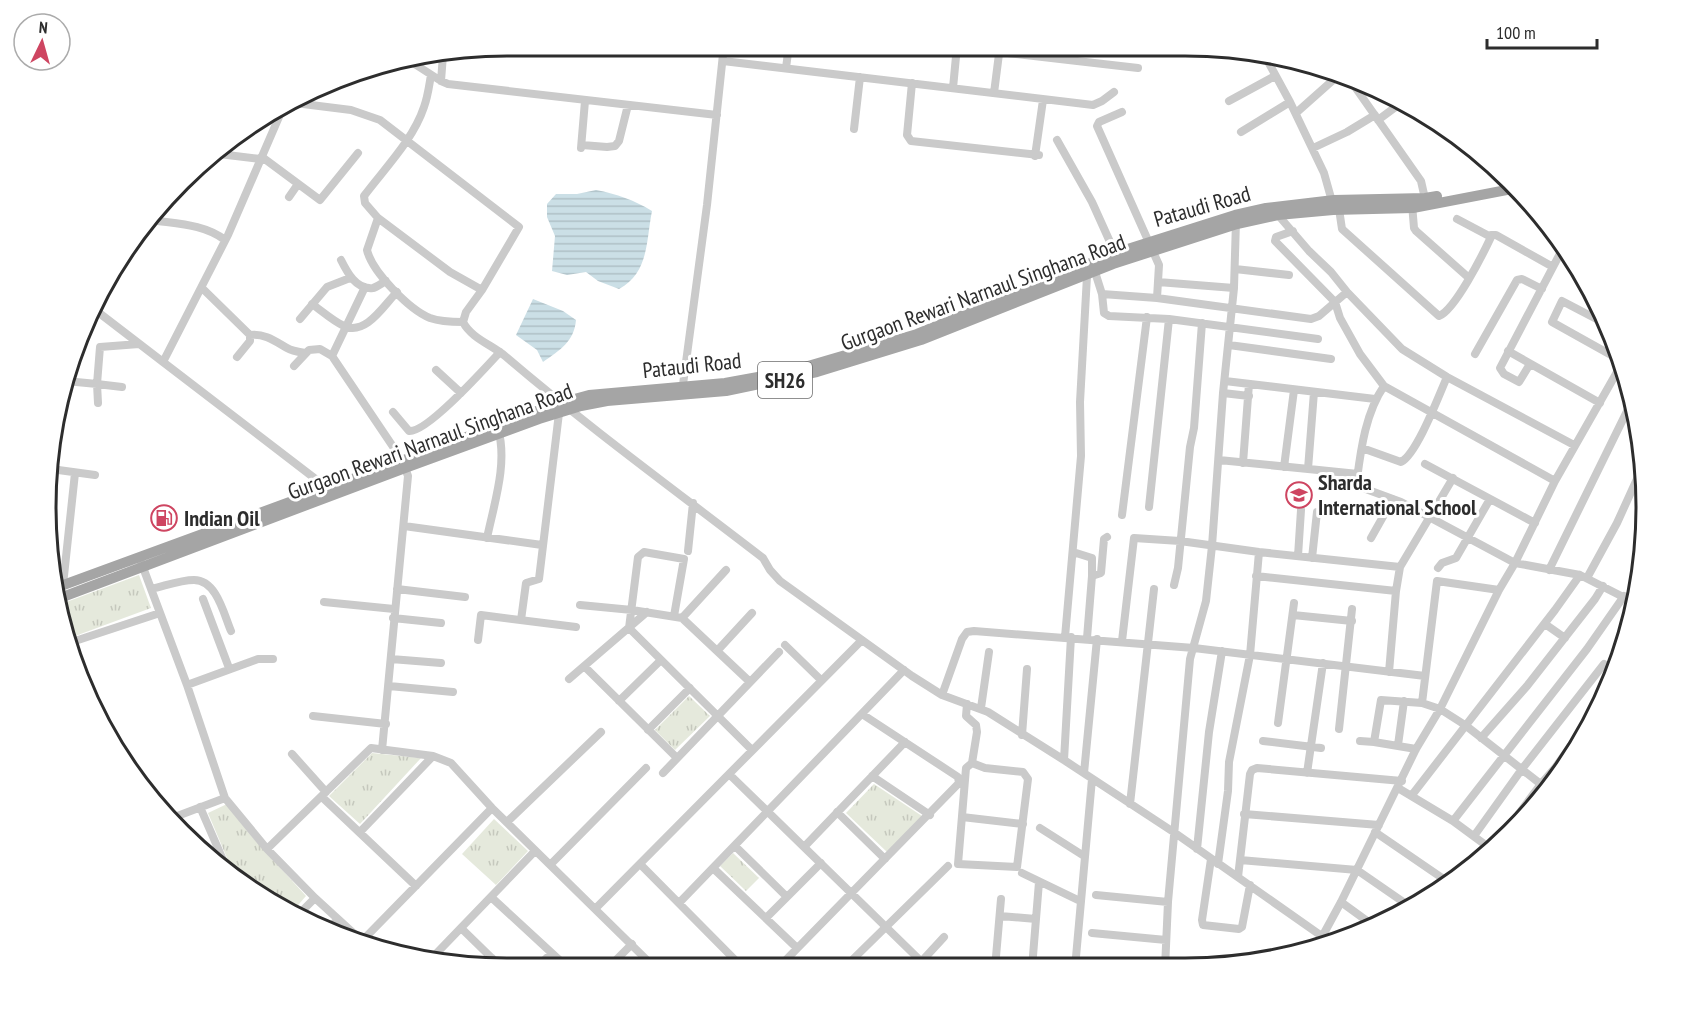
<svg xmlns="http://www.w3.org/2000/svg" width="1691" height="1014" viewBox="0 0 1691 1014" font-family="'PT Sans Narrow',sans-serif">
	<defs>
		<pattern id="grass-tufts" width="24" height="20" patternUnits="userSpaceOnUse" patternTransform="scale(1.5)"><rect width="24" height="20" fill="#e5e9dc"/><path d="M3 7l-1-3M5 7V3M7 7l1-3M15 17l-1-3M17 17v-4M19 17l1-3" fill="none" stroke="#c5c8bd"/></pattern>
		<pattern id="water-rules" width="6" height="5" patternUnits="userSpaceOnUse" patternTransform="scale(1.5)"><rect width="6" height="5" fill="#cbdfe6"/><path d="M0 2.5h6" fill="none" stroke="#afc0c6"/></pattern>
	</defs>
	<rect width="100%" height="100%" fill="#fff"/>
	<path fill="url(#grass-tufts)" d="M139,575l12,33 -84,31 -6,-35z
		M689,696l21,20 -35,34 -20,-20z
		M372,753l49,5 -61,66 -31,-28z
		M874,784l48,32 -35,36 -41,-39z
		M227,804l26,34 53,58 -14,16 -42,-21 -15,-14 -27,-64z
		M494,819l34,32 -32,34 -34,-31z
		M733,853l26,25 -13,13 -26,-25z"/>
	<path fill="url(#water-rules)" d="M596,190c21,4 38,10 56,21 -6,30 -3,62 -33,78l-21,-8 -12,-9 -19,3 -15,-4 3,-35 -8,-19v-13l9,-10h21z
		M533,299l30,12 13,9c-2,22 -16,30 -33,42l-6,-12 -21,-15z"/>
	<g fill="none" stroke-linecap="round" stroke-linejoin="round">
		<path stroke="#cacaca" stroke-width="8" d="M999,52l139,16
			M1037,56l1,-10
			M1265,56l25,46 34,71 9,32
			M410,61l31,20 7,3 269,31
			M723,61l370,44 9,-4 12,-9
			M786,68l3,-23
			M431,75c-2,11 -3,21 -7,32 -11,33 -39,61 -60,89l1,7 13,15 -11,32c5,22 43,60 63,68 11,4 22,4 33,4
			M1348,77l73,104 5,22
			M441,81l2,-26
			M912,83l-5,52 4,6 128,14
			M953,88l4,-42
			M994,93l6,-47
			M1229,101l46,-25
			M295,103l56,7 29,10 139,107 -37,63 -16,22 -3,10c8,16 29,23 42,34 83,71 171,135 258,202l7,12 10,11 132,95 30,19 46,17 76,48 111,73 158,111
			M282,110l-54,125 -65,127 163,125 3,6
			M1122,112l-23,10 -2,4 62,139 -2,33
			M1296,113l45,-40
			M1378,120l23,-17
			M854,129l6,-52
			M1241,132l49,-30
			M1057,140l35,62 23,51
			M582,145l25,2 8,-1 4,-5 9,-36
			M581,148l4,-47
			M1313,148l34,-16 28,-17
			M219,154l42,5
			M1035,156l8,-56
			M262,157l58,43 38,-47
			M1499,171l16,18
			M289,197l9,-13
			M1412,204l2,24 2,3 53,47
			M1339,209l3,20 97,87c16,-6 44,-62 52,-79l-34,-18
			M1278,215l31,36 22,21 16,20 55,57 45,28 127,68
			M378,218l72,54 32,18
			M151,220c26,4 53,4 74,20
			M1293,231l-17,6 -1,4 60,61 5,16 20,36 24,32 171,95
			M1491,235h5l57,32
			M341,260c6,12 15,30 32,28 4,-1 9,-5 13,-7
			M1235,269l54,6
			M1095,272l7,22 55,4 154,21 8,-3 28,-24
			M1158,282l76,6
			M202,288l48,47v6l-13,16
			M1102,294l2,19 5,3 60,3 149,20
			M312,304c10,7 21,17 32,22 22,10 40,-21 53,-34
			M94,309l69,53
			M300,319l27,-32 23,-9
			M1608,325l-46,-24 -10,21 68,38
			M250,335c14,-2 25,6 37,13 5,3 12,4 18,5
			M1229,345l102,14
			M1508,351l92,52
			M1475,354l42,-74 5,-1 20,10
			M332,356l33,-69
			M1530,364l-11,18 -15,-8 -4,-6 64,-122
			M294,366l15,-16 11,-1 12,7 70,104 6,16 -26,274
			M436,370l25,23
			M66,381l31,3 3,-37 39,-3
			M1225,381l150,18
			M1384,386c-18,26 -23,62 -27,93l6,9 38,14 114,61 65,12 55,28
			M682,392l25,-187 17,-160
			M1223,393l26,3
			M98,403l-1,-19 25,3
			M393,412l16,19c18,2 77,-64 91,-79
			M1362,448l39,14c16,-8 38,-67 46,-85
			M1219,460l139,14
			M1243,463l6,-79
			M1425,464l110,59
			M1284,467l10,-77
			M51,469l44,6
			M1308,469l6,-77
			M1149,507l20,-188
			M1122,515l25,-198
			M404,526l138,19
			M487,538c7,-34 21,-75 11,-109
			M1371,538l22,-39
			M688,551l5,-48
			M1073,552l19,6v18
			M1298,556l3,-46
			M1312,558l5,-46
			M141,562l46,123 38,113 42,51 48,49 47,43
			M1438,568l4,-5 14,-5 34,-59
			M1549,570l83,-169
			M1256,576l140,15
			M1587,578l30,-55 25,-55
			M63,585l12,-112
			M1174,585l4,-17 12,-121 4,-19 8,-105
			M151,589c14,-3 29,-9 43,-9 23,0 30,35 37,51
			M397,589l68,8
			M203,599l26,69
			M1628,599l11,-24
			M324,602l70,7
			M580,605l52,5 50,8 68,64
			M1293,615l59,6
			M674,616l10,-57 -40,-7 -6,5 -9,71 123,122
			M393,618l48,5
			M682,618l44,-48
			M521,620l5,-37 13,-4 20,-166
			M1545,624l20,14
			M1065,637l16,-181 -1,-54 7,-126
			M1087,638l5,-62 9,-3 3,-34 3,-2
			M478,640l3,-25 95,12
			M1122,641l12,-103 46,3 79,11 141,15
			M785,645l36,35
			M717,651l35,-38
			M391,659l50,4
			M73,662l-2,-13 4,-8 85,-28
			M585,667l91,90
			M1389,672l7,-81 4,-24 53,-89
			M569,679l78,-67
			M187,685l71,-26h15
			M389,686l64,6
			M942,695l20,-56 5,-7 7,-1 220,17 231,28
			M619,701l42,-41
			M1422,703l15,-122 62,9
			M967,704l-1,12 10,9 1,7 -5,31 13,5 38,4 5,7 -11,88 -59,-3 8,-96 6,-5
			M981,708l8,-56
			M313,716l73,8
			M1278,723l16,-120
			M1339,729l13,-120
			M648,730l42,-42
			M1022,735l5,-66
			M1481,738l46,-52 68,-87 8,-13
			M1263,741l58,7
			M1360,741l14,1 7,-42 41,3 18,6 25,16 82,64
			M1374,742l42,7
			M1398,745l6,-44
			M292,754l34,38
			M1064,760l7,-123
			M663,773l116,-121
			M1084,773l13,-134
			M1307,773l16,-110
			M729,774l199,194
			M872,776l58,39
			M1398,788l55,33 38,28
			M1412,795l143,-185 25,-35
			M322,797l94,89
			M1130,804l24,-215
			M200,807l27,62
			M837,812l48,47
			M1244,814l135,11
			M962,817l61,7
			M172,818l53,-20
			M1453,821l134,-172 37,-53
			M507,822l94,-90
			M1040,828l44,28
			M360,832l73,-76 18,7 41,45 163,160
			M1375,832l73,50
			M1474,836l48,-67 82,-105
			M735,846l52,51
			M804,847l101,-105
			M1494,847l47,-63 14,-16 44,-62
			M267,849l104,-101 62,8
			M1197,849l12,-117 13,-81
			M1211,859l-9,61 1,5 36,4 3,-2 8,-42
			M1240,860l117,10 55,38
			M640,864l103,104
			M1218,864l10,-73 1,-29 21,-107 9,-103
			M550,865l96,-97
			M713,868l84,80
			M1022,873l58,28
			M1238,877l12,-103 2,-4 5,-2 145,13
			M1096,895l72,7
			M491,897l77,71
			M1341,902l33,24
			M679,903l225,-233
			M595,909l267,-269
			M298,915l17,-17
			M1000,916l36,3
			M766,918l55,-55
			M461,928l41,40
			M328,930l10,-11
			M1092,933l74,7
			M359,944l133,-136
			M1316,948l25,-46 75,-153 24,-40 59,-119 16,-27 40,-82 66,-116
			M431,959l104,-108
			M921,962l23,-25
			M1088,966l18,2
			M483,968l9,-10
			M536,968l15,-14
			M608,968l24,-24
			M778,968l181,-185 -1,-6 -96,-63
			M844,968l104,-102
			M995,968l6,-69
			M1032,968l7,-86
			M1075,968l17,-189
			M1165,968l3,-66 22,-243 16,-58 6,-55 11,-153 11,-105 2,-67"/>
		<path stroke="#a5a5a5" stroke-width="10" d="M58,587l498,-183 33,-9 136,-12 66,-12 126,-37 198,-81 120,-38 31,-7 68,-8 91,-2 12,-2
			M60,598l345,-130 134,-49 42,-13 26,-5 119,-10 91,-19 104,-32 192,-76 124,-40 41,-9 55,-5 80,-2 104,-20"/>
	</g>
	<defs>
		<g id="school-ring" transform="scale(1.35)"><circle r="9.5" fill="#fff" stroke="#ce4561" stroke-width="1.5"/><path d="M0-5L7-2L0 1L-7-2ZM-4 1L0 2.5L4 1V4Q0 6-4 4Z" fill="#ce4561"/></g>
		<g id="fuel-ring" transform="scale(1.35)"><circle r="9.5" fill="#fff" stroke="#ce4561" stroke-width="1.5"/><path d="M-5.5-6h7V0h2V4h1.3V-2.5L3-4.5l.8-.8L6-3V5H2.5V1h-1V6h-7ZM-4.2-4.7v3.2H.2V-4.7Z" fill="#ce4561"/></g>
	</defs>
	<g fill-rule="evenodd">
		<use href="#school-ring" x="1299" y="495"/>
		<use href="#fuel-ring" x="164" y="518"/>
	</g>
	<g text-anchor="middle" dominant-baseline="central" stroke-width="6" stroke-linejoin="round" paint-order="stroke">
		<rect fill="#fff" stroke="#6c6c6c" stroke-width="1.5" x="758" y="362" width="54" height="36" rx="4.5"/>
		<g font-size="21" font-weight="bold" fill="#2d2d2d">
			<text x="785" y="380">SH26</text>
		</g>
		<g font-size="22" fill="#2d2d2d" stroke="#fff">
			<text transform="translate(1202 206) rotate(-16)">Pataudi Road</text>
			<text transform="translate(983 292) rotate(-20)">Gurgaon Rewari Narnaul Singhana Road</text>
			<text transform="translate(692 365) rotate(-6)">Pataudi Road</text>
			<text transform="translate(430 441) rotate(-20)">Gurgaon Rewari Narnaul Singhana Road</text>
		</g>
		<g font-size="22" font-weight="bold" fill="#2d2d2d" stroke="#fff" text-anchor="start">
			<text x="1318" y="482">Sharda<tspan x="1318" dy="25">International School</tspan></text>
			<text x="184" y="518">Indian Oil</text>
		</g>
	</g>
	<path d="M0 0H1691V1014H0ZM507 56H1185A451 451 0 0 1 1636 507V507A451 451 0 0 1 1185 958H507A451 451 0 0 1 56 507V507A451 451 0 0 1 507 56Z" fill="#fff" fill-rule="evenodd"/>
	<path fill="none" stroke="#2d2d2d" stroke-width="3" d="M507 56H1185A451 451 0 0 1 1636 507V507A451 451 0 0 1 1185 958H507A451 451 0 0 1 56 507V507A451 451 0 0 1 507 56Z"/>
	<g transform="translate(42 42) rotate(5)"><circle r="28" fill="#ffffff" stroke="#ababab" stroke-width="1.5"/>
	<path d="M0-4.5L10 22L0 15L-10 22Z" fill="#ce4561"/>
	<text y="-9" font-size="16" font-weight="bold" text-anchor="middle" fill="#2d2d2d">N</text>
	</g>
	<path d="M1487 39v9h110v-9" fill="none" stroke="#2d2d2d" stroke-width="3"/>
	<text x="1496" y="39" font-size="18" fill="#2d2d2d" stroke="#ffffff" stroke-width="4.5" paint-order="stroke">100 m</text>
</svg>
